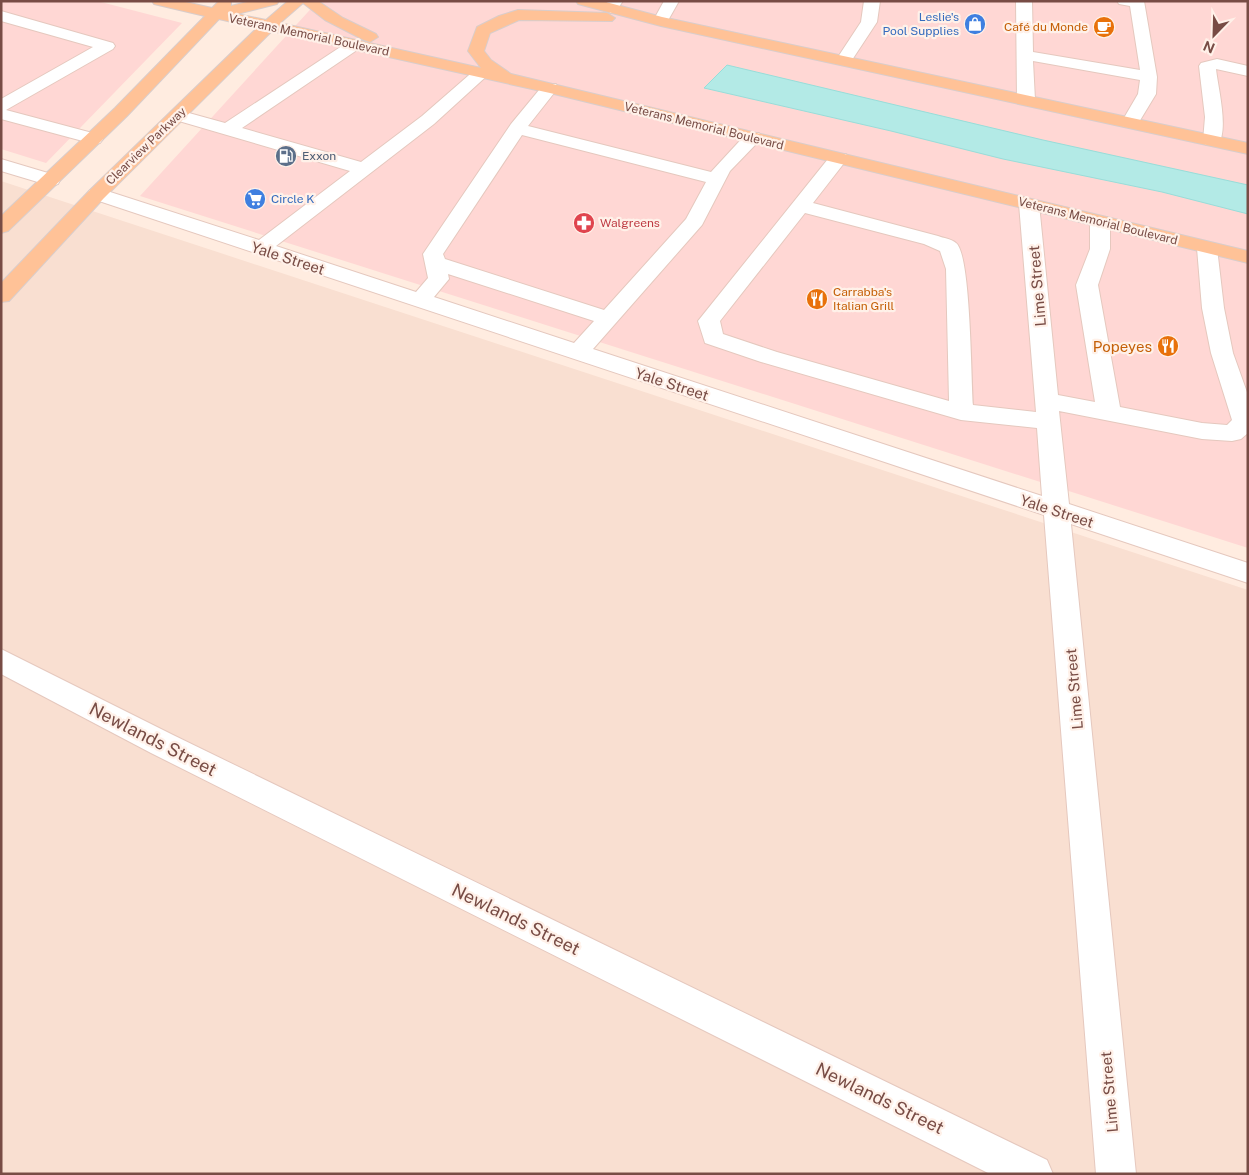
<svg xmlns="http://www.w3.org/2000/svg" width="1249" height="1175" viewBox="0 0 1249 1175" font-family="'Public Sans',sans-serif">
	<rect width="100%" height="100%" fill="#ffece0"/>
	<path fill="#f9dfd1" d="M1,181l1247,409v584h-1247z"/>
	<path fill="#ffd7d4" d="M1,1h96l85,22 -136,140 -45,-14z
		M318,1l930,1v546l-1108,-352z"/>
	<path fill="#b3eae6" stroke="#98ddd9" d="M727,65l316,75 205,45v29l-86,-22 -159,-33 -112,-28 -187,-43z"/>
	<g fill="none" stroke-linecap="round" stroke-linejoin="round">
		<g stroke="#e5c8be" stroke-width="2">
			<path id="minor" d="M608,1h15l-7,10 -5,2 -8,-5z
				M664,1h15l-13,23h-10l-3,-3z
				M864,1h16l-3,21 -27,41h-12l-2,-3 25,-38z
				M1016,1h16l1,51 107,18 -10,-64 -11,-2 -2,-3h27l13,76 -1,17 -20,33h-12l-3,-4 17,-29 2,-14 -107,-19 2,39 -3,4h-12l-3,-4z
				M1,11l112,32 2,3 -2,3 -107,61 94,25 3,4 -3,4 -6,1 -93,-25v-20l92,-52 -92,-26z
				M354,40l8,5 -2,3 -118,80 119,34 61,-46 54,-47h12l2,4 -56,51 -158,122 140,46 12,-14 -5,-24 88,-130 33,-40h12l2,4 -30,38 183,46 36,-39h12l3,4 -3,4 -29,30 -28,54 -109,124 449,147 -5,-68 -76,-8 -200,-58 -56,-19 -7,-22 134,-167h14l2,4 -35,45 125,33c5,2 14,3 18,7 15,11 15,137 17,162l63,7 -17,-208 3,-4h14l3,4 19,191 37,7 -19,-117 14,-36v-28l3,-4h14l3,4v28l-12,36 22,122 82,16 25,2 5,-5 -21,-67 -9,-45 -5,-60 3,-4 7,-2 7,2 3,4 7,60 9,45 15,42v38l-7,6 -9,2 -30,-2 -143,-28 10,93 179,59v20l-177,-59 65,650h-40l-52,-659 -954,-317 -3,-4 3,-4h14l155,50 91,-69 -178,-52 -3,-4 3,-4 6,-1 47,13 123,-81zM522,135l184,47 -20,37 -82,91 -159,-51 -2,-5zM805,213l119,31 16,7 6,18 3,132 -172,-49 -54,-18 -3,-13zM448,274l146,47 -20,22 -140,-46 15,-18z
				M1217,59l31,7v10l-32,-7c2,19 13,60 2,76h-12l-3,-4 2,-24 -6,-51 2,-3z
				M1,159l57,17 2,4 -2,4 -7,2 -50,-15z
				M1,649l172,86 874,425 6,14h-63l-839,-421 -150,-79z"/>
		</g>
		<g stroke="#d9cdcb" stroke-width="2">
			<path id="major" d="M152,1h29l31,7 7,-7h12v5l20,-5h28l-2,3 -40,10 29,6 22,-19h30l25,17 33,16 2,3 -8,5 -6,-2 -39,-20 -22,-17 -23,20 201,45 -13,-17 9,-24 22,-11 19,-6 89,3 8,5 -3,3 -93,-1 -29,13 -6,18 7,9 20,14 737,177v12l-698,-170 -278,-62 -168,167 -95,103 -8,1v-19l89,-93 167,-162 -38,-9 -92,97 -119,115 -7,2v-17l114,-108 90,-92 -51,-12z
				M576,1h26l60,16 586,126v11l-587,-128 -83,-22z"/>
		</g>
		<use href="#minor" fill="#fff" fill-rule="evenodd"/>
		<use href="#major" fill="#ffc297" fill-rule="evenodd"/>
	</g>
	<defs>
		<g id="shop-disc" transform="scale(1.125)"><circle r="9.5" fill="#3f7fe0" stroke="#fff1e9"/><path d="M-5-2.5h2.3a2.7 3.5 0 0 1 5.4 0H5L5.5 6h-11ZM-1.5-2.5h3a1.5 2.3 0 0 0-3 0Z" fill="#fff"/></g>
		<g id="cafe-disc" transform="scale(1.125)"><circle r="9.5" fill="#e8710a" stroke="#fff1e9"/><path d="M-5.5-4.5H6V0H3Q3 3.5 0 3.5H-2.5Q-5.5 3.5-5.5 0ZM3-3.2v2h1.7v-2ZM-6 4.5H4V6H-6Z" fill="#fff"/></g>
		<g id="fuel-disc" transform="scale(1.125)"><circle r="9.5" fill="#5c6f8a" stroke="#fff1e9"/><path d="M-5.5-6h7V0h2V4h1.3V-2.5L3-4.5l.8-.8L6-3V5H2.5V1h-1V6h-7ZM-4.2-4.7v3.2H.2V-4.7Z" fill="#fff"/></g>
		<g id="supermarket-disc" transform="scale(1.125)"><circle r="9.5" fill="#3f7fe0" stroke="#fff1e9"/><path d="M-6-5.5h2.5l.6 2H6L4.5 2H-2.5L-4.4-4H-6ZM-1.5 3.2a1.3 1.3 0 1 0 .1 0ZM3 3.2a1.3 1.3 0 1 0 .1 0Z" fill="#fff"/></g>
		<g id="pharmacy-disc" transform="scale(1.125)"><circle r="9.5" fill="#e0444e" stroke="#fff1e9"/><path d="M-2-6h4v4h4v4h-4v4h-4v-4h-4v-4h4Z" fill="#fff"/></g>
		<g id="restaurant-disc" transform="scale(1.125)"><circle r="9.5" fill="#e8710a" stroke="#fff1e9"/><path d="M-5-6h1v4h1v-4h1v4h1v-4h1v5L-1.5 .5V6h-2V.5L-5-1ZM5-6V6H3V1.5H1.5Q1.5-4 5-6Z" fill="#fff"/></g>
	</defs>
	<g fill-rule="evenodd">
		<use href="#shop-disc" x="975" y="24"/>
		<use href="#cafe-disc" x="1104" y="27"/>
		<use href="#fuel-disc" x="286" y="156"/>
		<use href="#supermarket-disc" x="255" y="199"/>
		<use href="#pharmacy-disc" x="584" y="223"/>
		<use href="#restaurant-disc" x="817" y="299"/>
		<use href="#restaurant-disc" x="1168" y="346"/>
	</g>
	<g text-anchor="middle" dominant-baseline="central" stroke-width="4.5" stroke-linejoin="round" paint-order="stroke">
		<g font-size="12" fill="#366cbe" stroke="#fff1e9" text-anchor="end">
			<text x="959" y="17">Leslie's<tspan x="959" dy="14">Pool Supplies</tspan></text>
			<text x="271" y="199" text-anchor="start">Circle K</text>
		</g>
		<g font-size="12" fill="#c56008" stroke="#fff1e9" text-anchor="end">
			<text x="1088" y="27">Café du Monde</text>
			<text x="833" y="292" text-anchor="start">Carrabba's<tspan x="833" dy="14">Italian Grill</tspan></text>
		</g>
		<g font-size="12" fill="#784c45" stroke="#fff1e9">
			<text transform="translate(309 35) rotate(12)">Veterans Memorial Boulevard</text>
			<text transform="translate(704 126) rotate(14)">Veterans Memorial Boulevard</text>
			<text transform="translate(146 146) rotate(-44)">Clearview Parkway</text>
			<text transform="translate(1098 221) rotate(14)">Veterans Memorial Boulevard</text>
		</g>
		<g font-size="12" fill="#4e5e75" stroke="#fff1e9" text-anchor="start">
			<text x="302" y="156">Exxon</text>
		</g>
		<g font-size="12" fill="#be3a42" stroke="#fff1e9" text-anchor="start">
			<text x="600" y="223">Walgreens</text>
		</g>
		<g font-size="15" fill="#784c45" stroke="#fff1e9">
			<text transform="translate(288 258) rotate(18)">Yale Street</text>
			<text transform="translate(1037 286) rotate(-95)">Lime Street</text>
			<text transform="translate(672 384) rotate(18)">Yale Street</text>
			<text transform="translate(1057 511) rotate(18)">Yale Street</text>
			<text transform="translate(1074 689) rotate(-95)">Lime Street</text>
			<text transform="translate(1109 1092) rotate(-95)">Lime Street</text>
		</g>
		<g font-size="15" fill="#c56008" stroke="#fff1e9" text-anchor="end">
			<text x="1152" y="346">Popeyes</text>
		</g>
		<g font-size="18" fill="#784c45" stroke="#fff1e9">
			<text transform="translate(153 739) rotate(27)">Newlands Street</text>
			<text transform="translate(516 919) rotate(26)">Newlands Street</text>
			<text transform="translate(880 1098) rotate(26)">Newlands Street</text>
		</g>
	</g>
	<rect width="1249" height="1175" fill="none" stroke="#784c45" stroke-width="5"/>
	<g transform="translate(1214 35) rotate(203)" stroke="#fff1e9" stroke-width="4" paint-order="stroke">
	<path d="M0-4L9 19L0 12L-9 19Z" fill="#784c45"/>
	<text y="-8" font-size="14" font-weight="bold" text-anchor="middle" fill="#784c45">N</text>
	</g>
</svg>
